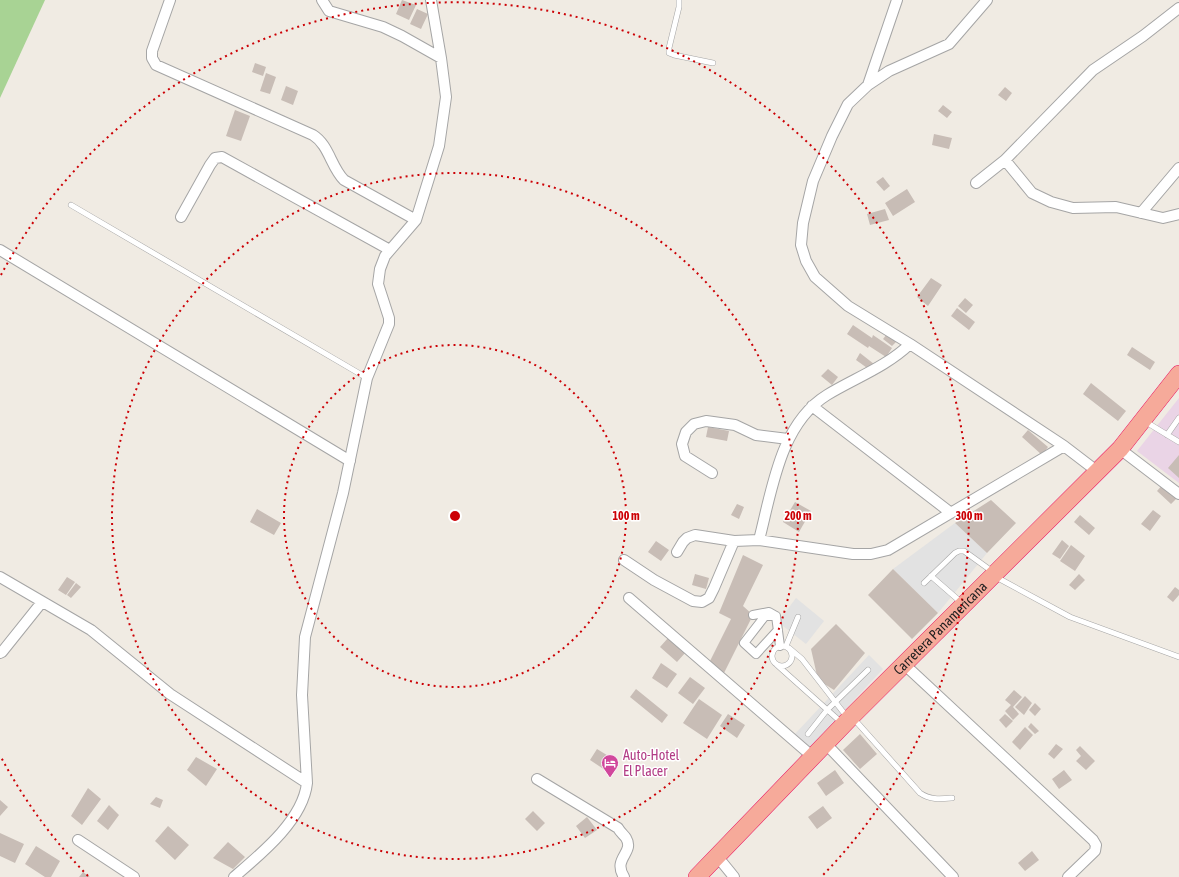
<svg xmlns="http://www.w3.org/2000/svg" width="1179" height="877" viewBox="0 0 1179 877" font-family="'Asap Condensed',sans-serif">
	<rect width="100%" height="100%" fill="#f0ebe3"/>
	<path fill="#ead4e6" d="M1179,398v85l-42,-32z"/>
	<path fill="#a8d394" d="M0,0h45l-45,98z"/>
	<path fill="#e2e2e2" d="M955,523l32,30 -49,60 -45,-44z
		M796,598l28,23 -18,23 -28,-22z
		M869,655l14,14 -73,78 -15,-13z"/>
	<path fill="#c8bdb6" d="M402,0l14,5 -7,15 -13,-6z
		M417,9l11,5 -7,15 -11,-5z
		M255,63l11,4 -3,9 -11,-4z
		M266,73l10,4 -6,17 -10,-3z
		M286,86l12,5 -5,14 -12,-5z
		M1005,87l7,6 -6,8 -8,-6z
		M943,105l9,7 -5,6 -9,-7z
		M235,110l15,6 -9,25 -15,-5z
		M934,134l18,4 -3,11 -17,-4z
		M883,177l7,9 -6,5 -8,-9z
		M907,189l8,13 -22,14 -8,-13z
		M885,209l4,11 -19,5 -3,-11z
		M931,278l11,7 -14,21 -11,-9z
		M965,298l8,7 -7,8 -8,-7z
		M957,308l18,14 -6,8 -18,-14z
		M853,325l19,13 1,-3 19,13 -6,9 -17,-11 -1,2 -21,-14z
		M887,334l9,8 -4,4 -9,-7z
		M1132,347l23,15 -5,8 -23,-15z
		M860,353l14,11 -4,6 -14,-10z
		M828,369l10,8 -6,8 -11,-9z
		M1091,383l35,28 -8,10 -35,-27z
		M708,427l21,4 -2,10 -21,-4z
		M1028,430l20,17 -6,8 -20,-18z
		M1179,455v23l-11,-10z
		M1164,483l14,14 -7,7 -14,-13z
		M991,500l25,23 -29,30 -32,-30z
		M795,502l16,9 -12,21 -16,-10z
		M737,504l7,3 -5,12 -8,-4z
		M257,509l24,14 -7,12 -24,-13z
		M1153,510l8,6 -11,15 -9,-7z
		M1080,515l15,13 -6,7 -15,-13z
		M1062,540l7,6 -9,13 -8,-5z
		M656,541l13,9 -8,11 -13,-9z
		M1071,545l14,11 -10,15 -15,-10z
		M743,555l20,10 -20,41 10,9 -30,60 -13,-14 21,-42 -12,-6z
		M893,569l45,44 -26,26 -44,-44z
		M695,574l14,4 -3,11 -14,-4z
		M1079,574l6,6 -10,10 -6,-5z
		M67,577l8,5 -9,13 -8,-5z
		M76,583l5,4 -10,11 -4,-3z
		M1175,587l4,3v5l-6,7 -6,-5z
		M836,624l29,29 -31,37 -16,-10 -7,-31z
		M668,638l17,15 -8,9 -17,-15z
		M661,663l16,11 -10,14 -15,-10z
		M690,677l15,11 -12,16 -15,-11z
		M636,689l32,26 -6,8 -32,-26z
		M1014,690l8,7 -9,10 6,7 -6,6 -8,-9 6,-6 -6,-5z
		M1025,696l7,7 -8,12 -9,-8z
		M699,699l23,16 -15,24 -24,-16z
		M1035,703l6,6 -6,7 -6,-6z
		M728,714l17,11 -8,13 -17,-12z
		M1005,714l8,7 -7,7 -7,-8z
		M1031,723l8,8 -4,3 -7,-7z
		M1025,727l8,8 -13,15 -8,-8z
		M860,734l17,20 -17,15 -17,-19z
		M1056,744l7,5 -9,10 -6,-5z
		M1080,746l15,15 -9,9 -10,-9 5,-5 -5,-6z
		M597,749l18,11 -7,12 -18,-12z
		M196,757l21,12 -11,17 -19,-16z
		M835,770l9,13 -18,13 -9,-13z
		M1064,770l8,10 -13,9 -7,-10z
		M88,788l13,11 -19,26 -11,-9z
		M156,797l7,3 -3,8 -10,-4z
		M0,800l8,7 -8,9z
		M109,805l10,10 -11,15 -11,-9z
		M823,806l9,12 -15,11 -9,-12z
		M533,811l12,12 -8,8 -12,-12z
		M587,817l10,13 -12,8 -9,-12z
		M168,826l21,19 -14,15 -20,-19z
		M0,833l24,11 -9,19 -15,-7z
		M228,842l17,15 -12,12 -20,-11z
		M36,846l24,15 -9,16h-6l-20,-13z
		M1032,851l7,9 -14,11 -7,-8z
		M83,872l7,5h-11z"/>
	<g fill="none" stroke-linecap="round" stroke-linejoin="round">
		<g stroke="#a5a5a5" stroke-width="6">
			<path id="service" d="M679,0v7l-10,41v5l5,2 39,8
				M71,205l296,173
				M1146,422l33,20
				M1167,435l12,-17
				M931,576l31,27
				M996,577l74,40 109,40
				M924,583l31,-30 4,-2h5l29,21
				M772 656a10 10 0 1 1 20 0a10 10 0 1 1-20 0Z
				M786,646l12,-29
				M789,648l13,11 45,58
				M777,665l65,58
				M854,719l66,74c10,7 20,6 32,5
				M808,734l19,-24 41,-40"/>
		</g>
		<g stroke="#a5a5a5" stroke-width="10">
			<path id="pedestrian" d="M753,615l16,-3 7,4 4,30
				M776,616h-11l-21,27 12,11 22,-24"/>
		</g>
		<g stroke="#a5a5a5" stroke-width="12">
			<path id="minor" d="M170,0l-18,51v7l4,7 157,70c16,10 18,32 31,45l72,40
				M322,0l7,11 54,16 19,9 39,22
				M897,0l-29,85 -20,19 -16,32 -19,45 -10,42 -2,22 5,16 9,16 33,29 62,38 154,102 34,26
				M868,85l21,-14 60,-27 38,-44
				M1005,160l88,-90 50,-34 36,-28
				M976,183l29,-23 27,33 19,9 22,6 43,-1 47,11 16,-4
				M1141,213l38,-45
				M181,217l29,-52 5,-7 7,-1 168,93
				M0,250l350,211
				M812,406l139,107
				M1120,449l59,45
				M712,473l-27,-17 -3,-12 4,-12 8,-8 12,-3 29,4 21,10 32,4
				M759,540c13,-50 21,-116 68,-145 28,-17 59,-28 83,-51
				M677,552l6,-10 4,-4 8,-3 39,6 25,-1 94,14h18l17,-4 176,-104
				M624,560l30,20 39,21 9,1 7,-4 5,-10 20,-47
				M0,577l91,53 79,64 137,89
				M629,598l184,159
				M0,653l2,-1 40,-50
				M905,665l188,175 3,5 -1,6 -27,26
				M826,744l127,133
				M537,779l81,49c2,4 6,7 8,10 9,15 -14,20 -2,39
				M78,840l56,37
				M717,856l17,21
				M234,877c27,-23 69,-57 73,-94l-5,-88 3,-58 38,-144 24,-115 22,-54v-6l-11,-34 2,-15 5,-13 31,-36 23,-74 7,-49 -5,-39 -10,-58"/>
		</g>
		<g stroke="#e91563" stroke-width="18">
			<g id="trunk">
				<path id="s1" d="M697,877l155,-161 268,-267 59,-75"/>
			</g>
		</g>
		<use href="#service" stroke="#fff" stroke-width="5"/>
		<use href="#pedestrian" stroke="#fff" stroke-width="8"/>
		<use href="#minor" stroke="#fff" stroke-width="10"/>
		<use href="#trunk" stroke="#f6aa9a" stroke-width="17"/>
	</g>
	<g fill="none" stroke="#cc0005" stroke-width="2" stroke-dasharray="2 4">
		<circle cx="455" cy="516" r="171"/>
		<circle cx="455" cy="516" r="343"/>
		<path d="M88 876A514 514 0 0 1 1 757M1 275A514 514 0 1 1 822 876"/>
	</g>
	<defs>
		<g id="hotel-pin" transform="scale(0.9)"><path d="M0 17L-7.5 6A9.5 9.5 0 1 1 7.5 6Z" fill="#d1479c" stroke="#fff"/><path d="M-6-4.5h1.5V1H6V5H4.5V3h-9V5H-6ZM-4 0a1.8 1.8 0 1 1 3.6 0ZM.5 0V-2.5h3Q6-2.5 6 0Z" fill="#fff"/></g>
	</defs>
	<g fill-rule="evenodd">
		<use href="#hotel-pin" x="610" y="763"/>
	</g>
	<g text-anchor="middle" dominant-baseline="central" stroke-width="3" stroke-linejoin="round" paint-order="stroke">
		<g font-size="14" fill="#1e1e1e" stroke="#fff">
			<text stroke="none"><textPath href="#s1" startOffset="348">Carretera Panamericana</textPath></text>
		</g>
		<g font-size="14" fill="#b23c85" stroke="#fff" text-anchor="start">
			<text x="623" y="755">Auto-Hotel<tspan x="623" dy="16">El Placer</tspan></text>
		</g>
	</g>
	<circle cx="455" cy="516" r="6" fill="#cc0005" stroke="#fff" stroke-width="2"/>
	<g font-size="12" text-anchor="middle" font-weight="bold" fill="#cc0005" stroke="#fff" stroke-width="3" stroke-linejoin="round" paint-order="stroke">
		<text x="626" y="520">100 m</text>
		<text x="798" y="520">200 m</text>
		<text x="969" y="520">300 m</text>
	</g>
</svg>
